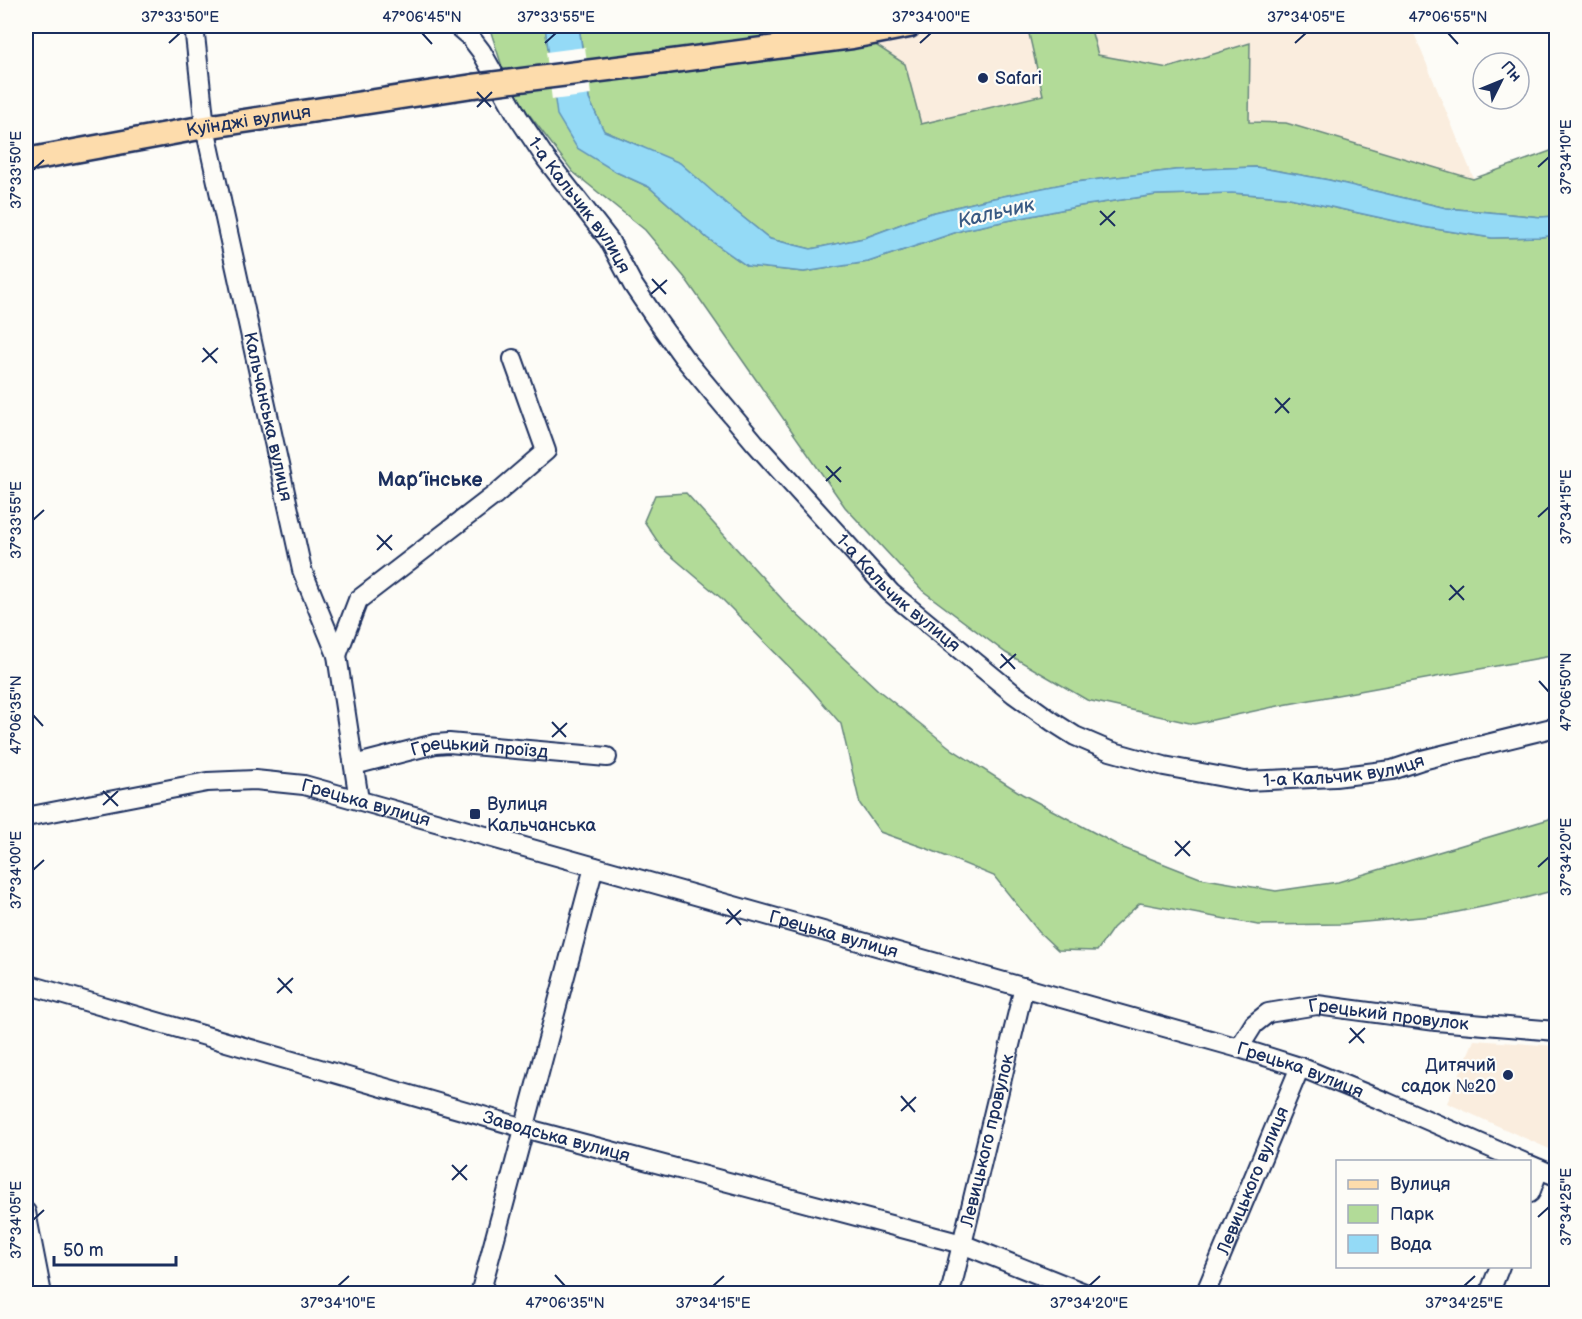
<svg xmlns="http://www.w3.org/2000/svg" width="1582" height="1319" viewBox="0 0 1582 1319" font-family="'Balsamiq Sans',sans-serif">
	<rect width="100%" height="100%" fill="#fdfcf7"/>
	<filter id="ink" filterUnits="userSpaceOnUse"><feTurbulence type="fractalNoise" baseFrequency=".0167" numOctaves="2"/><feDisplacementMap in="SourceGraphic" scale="12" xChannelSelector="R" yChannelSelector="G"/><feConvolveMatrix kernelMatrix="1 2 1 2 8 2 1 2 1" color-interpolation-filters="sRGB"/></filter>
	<g filter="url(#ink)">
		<path fill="#faedde" d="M939,26h95l-5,8 15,61 -124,29 -15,-60 -37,-24z
			M1090,26h321l63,153 -188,-56h-37l1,-80 -82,25 -70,-13z
			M1474,1040l82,6v106l-109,-49z"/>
		<path fill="#b2db98" stroke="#66857b" stroke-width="1.5" d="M489,26h56l6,44 -46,6z
			M579,26h300l-294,41z
			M1034,26h56l8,29 70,13 82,-25 -1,79 37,1 187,56 83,-30v67l-15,1 -95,-9 -117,-28 -73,-13 -81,3 -107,13 -79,16 -58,14 -67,25 -53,11 -41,-10 -41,-33 -87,-59 -38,-16 -15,-32 -3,-21 282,-38 37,24 16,60 122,-29 -14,-61z
			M553,82l63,90 33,15 58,51 40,28 57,6 64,-10 95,-32 117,-24 76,-11 76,-2 53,4 138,30 69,11 49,-1 15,-2v420l-273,50 -89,19 -107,-24 -81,-47 -83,-62 -78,-84 -160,-229 -40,-48 -72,-58 -64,-84z
			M686,493l105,116 87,81 75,60 69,44 99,53 79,31 76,13 62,-9 218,-65v73l-31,8 -82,17 -100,9 -85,1 -118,-22 -27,25 -16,23 -39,-1 -19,-18 -45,-56 -66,-27 -48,-17 -20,-28 -19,-80 -32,-37 -88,-89 -59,-50 -18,-27 11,-26z"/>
		<path fill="#94daf6" stroke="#6496b9" stroke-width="1.5" d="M545,26h34l10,73 15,32 76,32 49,43 41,33 41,10 53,-11 67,-25 58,-14 78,-16 108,-13 81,-3 73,13 117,28 95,9 15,-1v19l-15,2 -49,1 -69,-11 -138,-30 -53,-4 -76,2 -76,11 -117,24 -95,32 -64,10 -57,-6 -40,-28 -58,-51 -33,-15 -39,-24 -20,-33z"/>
		<path fill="#fdfcf7" d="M585,47l6,48 -39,5 -6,-48z"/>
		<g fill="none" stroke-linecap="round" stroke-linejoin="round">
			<g stroke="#1b2f5e" stroke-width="22">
				<g id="minor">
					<path id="s1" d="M194,26l11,101 97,443 35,85 22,145"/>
					<path id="s2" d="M457,26l14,12 10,13 37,66 28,42 63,81 24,45 25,37 26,36 71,85 136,150 123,101 39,28 22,14 35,15 54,15 81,15 90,-4 57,-7 30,-10 134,-33"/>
					<path d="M337,655l21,-55 138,-106 50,-43 -33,-92"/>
					<path id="s3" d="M354,765l81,-21 14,-1 158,14"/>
					<path id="s4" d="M26,817l181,-35 48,-2 49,5 935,263 61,19 86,35 137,60"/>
					<path id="s5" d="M26,984l498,144 438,116 125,50"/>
					<path id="s6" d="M1239,1048l15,-24 14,-11 49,-8 119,16 120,10"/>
					<path d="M1530,1165l26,11"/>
					<path d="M1530,1193l9,-24"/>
					<path d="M26,1212l16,82"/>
					<path d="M480,1294l114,-427"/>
					<path id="s7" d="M950,1294l74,-307"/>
					<path id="s8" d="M1205,1294l95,-227"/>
					<path d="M1489,1294l11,-28"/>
				</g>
			</g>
			<g stroke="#1b2f5e" stroke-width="27">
				<g id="major">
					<path d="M665,62l187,-25 57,-11"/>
					<path id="s9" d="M26,160l179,-33 268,-41"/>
				</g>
			</g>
			<use href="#minor" stroke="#fdfcf7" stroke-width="18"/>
			<use href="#major" stroke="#fddcac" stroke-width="22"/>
			<g stroke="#1b2f5e" stroke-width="27" stroke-linecap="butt">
				<path id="major-bridge" d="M473,86l192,-24"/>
			</g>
			<use href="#major-bridge" stroke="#fddcac" stroke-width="22"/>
		</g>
	</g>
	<path fill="none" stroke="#1b2f5e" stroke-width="2" d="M422,33l10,11M1448,33l10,11M169,43l11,-10M545,43l11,-10M920,43l11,-10M1295,43l11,-10M477,92l14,15M477,107l15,-15M1538,167l11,-10M33,170l11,-10M1100,211l15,15M1100,225l15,-14M652,279l14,15M651,294l16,-14M203,348l14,15M202,362l16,-14M1275,398l14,15M1275,413l15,-15M826,466l15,16M826,481l15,-14M1538,517l11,-10M33,520l11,-10M377,535l15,15M377,550l15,-15M1450,585l14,15M1449,600l15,-14M1001,654l14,15M1000,668l16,-14M1539,681l10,11M33,715l10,11M552,722l14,15M552,737l15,-14M103,791l15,15M103,805l15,-14M1175,841l15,15M1175,856l15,-15M1538,867l11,-10M33,870l11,-10M727,909l14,16M726,924l15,-14M278,978l14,15M277,993l16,-15M1350,1028l14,15M1349,1043l16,-15M901,1096l14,16M901,1111l15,-14M452,1165l15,15M452,1180l15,-15M1538,1217l11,-10M33,1220l11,-10M555,1275l10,11M338,1286l11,-10M713,1286l11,-10M1089,1286l11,-10M1464,1286l11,-10"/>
	<g fill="#1b2f5e" stroke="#fdfcf7" stroke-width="2">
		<circle cx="983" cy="78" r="6"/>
		<rect x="469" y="808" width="12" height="12" rx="3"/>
		<circle cx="1508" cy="1075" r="6"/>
	</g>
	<g text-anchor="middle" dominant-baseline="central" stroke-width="4.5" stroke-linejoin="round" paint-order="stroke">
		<g font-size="18" fill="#1b2f5e" stroke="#fdfcf7" text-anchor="start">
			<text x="995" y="78">Safari</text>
			<text x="487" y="804">Вулиця<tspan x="487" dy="21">Кальчанська</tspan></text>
			<text x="1496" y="1065" text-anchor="end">Дитячий<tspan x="1496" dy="21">садок №20</tspan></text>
		</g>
		<g font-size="18" fill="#1b2f5e" stroke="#fdfcf7">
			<text stroke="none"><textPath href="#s9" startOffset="226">Куїнджі вулиця</textPath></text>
			<text stroke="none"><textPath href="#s2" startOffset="218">1-а Кальчик вулиця</textPath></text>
			<text stroke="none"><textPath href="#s1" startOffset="398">Кальчанська вулиця</textPath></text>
			<text stroke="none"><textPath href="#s2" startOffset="722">1-а Кальчик вулиця</textPath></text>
			<text stroke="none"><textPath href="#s3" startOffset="128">Грецький проїзд</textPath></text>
			<text stroke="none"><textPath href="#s2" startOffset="1226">1-а Кальчик вулиця</textPath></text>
			<text stroke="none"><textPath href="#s4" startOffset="346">Грецька вулиця</textPath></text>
			<text stroke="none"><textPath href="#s4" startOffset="832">Грецька вулиця</textPath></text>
			<text stroke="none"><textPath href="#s6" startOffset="168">Грецький провулок</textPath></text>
			<text stroke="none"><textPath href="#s4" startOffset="1318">Грецька вулиця</textPath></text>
			<text stroke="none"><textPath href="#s5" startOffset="552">Заводська вулиця</textPath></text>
			<text stroke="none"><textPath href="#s7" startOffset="158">Левицького провулок</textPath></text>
			<text stroke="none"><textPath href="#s8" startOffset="123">Левицького вулиця</textPath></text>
		</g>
		<g font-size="20" font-style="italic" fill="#395a84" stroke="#fdfcf7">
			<text transform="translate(996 213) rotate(-13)">Кальчик</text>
		</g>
		<g font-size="20" font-weight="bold" fill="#1b2f5e" stroke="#fdfcf7">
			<text x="430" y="480">Мар’їнське</text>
		</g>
	</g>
	<rect width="1582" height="1319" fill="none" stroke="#fdfcf7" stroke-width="66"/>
	<rect x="1336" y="1160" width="195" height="108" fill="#fdfcf7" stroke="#a3aaba" stroke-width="1.5"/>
	<rect x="1348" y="1180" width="30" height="9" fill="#fddcac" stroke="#a3aaba" stroke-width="1.5"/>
	<text x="1390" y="1190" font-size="18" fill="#1b2f5e">Вулиця</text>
	<rect x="1348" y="1205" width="30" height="18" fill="#b2db98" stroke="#a3aaba" stroke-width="1.5"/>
	<text x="1390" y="1220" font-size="18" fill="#1b2f5e">Парк</text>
	<rect x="1348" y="1235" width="30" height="18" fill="#94daf6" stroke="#a3aaba" stroke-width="1.5"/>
	<text x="1390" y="1250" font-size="18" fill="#1b2f5e">Вода</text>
	<g transform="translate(1501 81) rotate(47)"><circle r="28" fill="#fdfcf7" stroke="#a3aaba" stroke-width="1.5"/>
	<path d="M0-4.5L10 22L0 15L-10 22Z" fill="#1b2f5e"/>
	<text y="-9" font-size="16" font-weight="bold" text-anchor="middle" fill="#1b2f5e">Пн</text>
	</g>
	<path d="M54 1256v9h122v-9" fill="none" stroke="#1b2f5e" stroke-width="3"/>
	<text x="63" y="1256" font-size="18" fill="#1b2f5e" stroke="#fdfcf7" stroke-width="4.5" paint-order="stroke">50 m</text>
	<rect x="33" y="33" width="1516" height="1253" fill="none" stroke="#1b2f5e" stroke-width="2"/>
	<g font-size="15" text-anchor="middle" fill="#1b2f5e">
		<text x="180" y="22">37°33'50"E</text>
		<text x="422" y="22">47°06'45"N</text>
		<text x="556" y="22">37°33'55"E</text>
		<text x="931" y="22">37°34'00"E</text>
		<text x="1306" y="22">37°34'05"E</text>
		<text x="1448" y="22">47°06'55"N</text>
		<text transform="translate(1566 157) rotate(-90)" y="5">37°34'10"E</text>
		<text transform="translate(16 170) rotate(-90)" y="5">37°33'50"E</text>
		<text transform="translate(1566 507) rotate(-90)" y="5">37°34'15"E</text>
		<text transform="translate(16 520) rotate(-90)" y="5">37°33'55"E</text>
		<text transform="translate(1566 692) rotate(-90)" y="5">47°06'50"N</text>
		<text transform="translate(16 715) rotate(-90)" y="5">47°06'35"N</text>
		<text transform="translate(1566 857) rotate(-90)" y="5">37°34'20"E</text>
		<text transform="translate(16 870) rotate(-90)" y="5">37°34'00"E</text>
		<text transform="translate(1566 1207) rotate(-90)" y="5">37°34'25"E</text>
		<text transform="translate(16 1220) rotate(-90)" y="5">37°34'05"E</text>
		<text x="338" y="1308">37°34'10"E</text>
		<text x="565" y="1308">47°06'35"N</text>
		<text x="713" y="1308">37°34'15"E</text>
		<text x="1089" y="1308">37°34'20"E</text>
		<text x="1464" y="1308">37°34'25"E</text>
	</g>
</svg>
